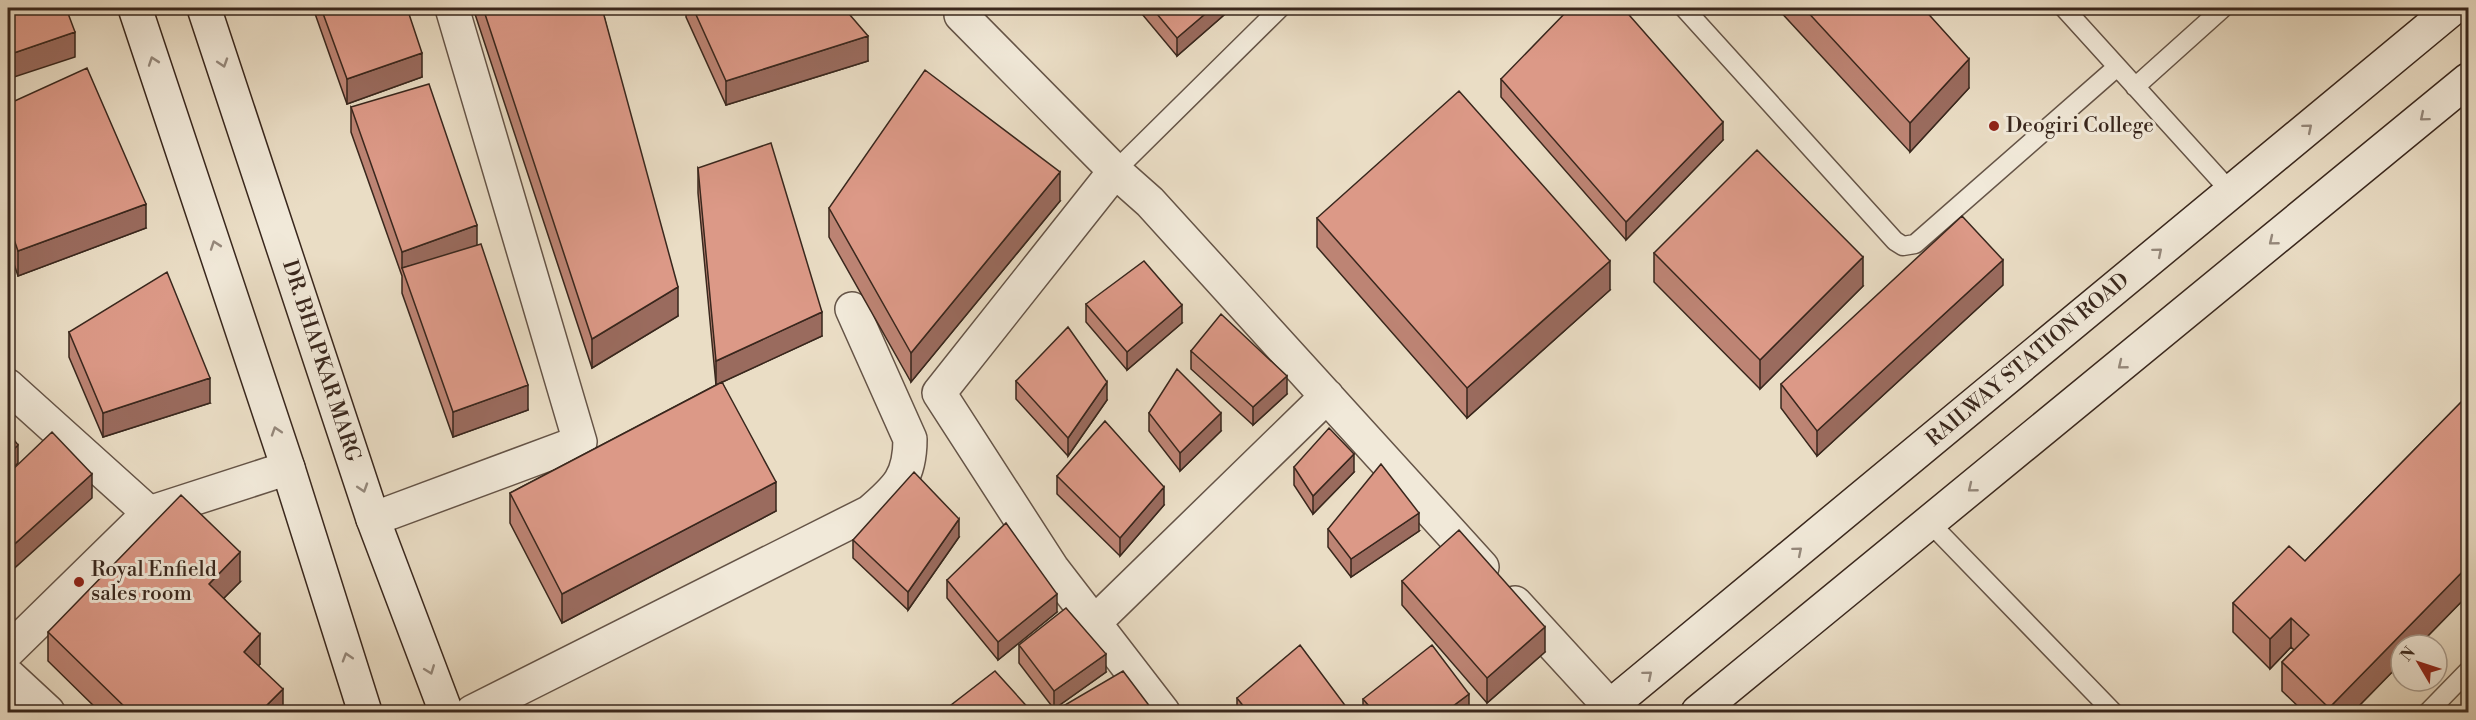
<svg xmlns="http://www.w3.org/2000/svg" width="2476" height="720" viewBox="0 0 2476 720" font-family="'Libre Bodoni',serif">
	<rect width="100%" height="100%" fill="#eaddc5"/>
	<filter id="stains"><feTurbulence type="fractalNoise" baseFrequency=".00333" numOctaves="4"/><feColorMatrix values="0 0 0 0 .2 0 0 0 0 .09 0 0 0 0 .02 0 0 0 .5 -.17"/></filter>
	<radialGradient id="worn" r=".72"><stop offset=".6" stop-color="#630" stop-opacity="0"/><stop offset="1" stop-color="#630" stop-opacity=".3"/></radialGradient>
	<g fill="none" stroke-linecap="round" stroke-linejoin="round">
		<g stroke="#655447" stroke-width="21">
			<path id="lane" d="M1684,8l211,233 8,5 12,-2 202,-177
				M2064,8l167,184
				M2135,87l88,-79
				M1115,171l165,-163
				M1930,523l183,189
				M2428,712l40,-41"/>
		</g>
		<g stroke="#655447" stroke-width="36">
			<path id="street" d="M961,15l154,156 35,31 332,365
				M1115,171l-176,222 113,175 111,144
				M8,386l141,127
				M373,519l207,-77 -128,-434
				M1515,603l100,109
				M1094,623l233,-227
				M8,651l141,-138 139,-45
				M8,675l40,37
				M472,712l398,-200c28,-24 40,-35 40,-73l-58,-130"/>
		</g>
		<g stroke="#39271d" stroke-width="36">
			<path id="secondary" d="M135,8l153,460 77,244
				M204,8l169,511 73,193
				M1603,712l850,-704
				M1698,712l770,-632"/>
		</g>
		<use href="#lane" stroke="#f1e9d9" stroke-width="18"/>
		<use href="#street" stroke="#f1e9d9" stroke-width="33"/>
		<use href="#secondary" stroke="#f1e9d9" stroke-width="33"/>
	</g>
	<path fill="#bd8474" stroke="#39271d" stroke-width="1.5" d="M313,8h94l15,69 -75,27z
		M473,8h129l76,308 -86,52z
		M686,8h158l24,53 -142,44 -40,-88z
		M1137,8h95l-55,48z
		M1777,8h146l46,80 -59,64z
		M1501,79l222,61 -97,100 -125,-143z
		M8,104l138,124 -128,48 -10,-30z
		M351,107l126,139 51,164 -75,27 -51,-144v-17l-51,-144z
		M698,168l124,168 -100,46 54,129 -214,112 -52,-100v-30l206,-108 -18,-192z
		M1060,201l-149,181 -82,-145v-29z
		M1317,218l293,72 -143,128 -150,-171z
		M1654,253l209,33 -103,103 -106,-107z
		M2003,285l-186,171 -36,-48v-24z
		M1086,304l96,19 -55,47 -41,-48z
		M69,332l141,71 -107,34 -34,-80z
		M1191,351l96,43 -34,31 -62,-56z
		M1016,381l91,19 -39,56 -52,-57z
		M2469,394v200l-50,51h-18v18l-48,49h-49l-22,-21v-29l12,-12 -3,-3 -21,22 -37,-37v-29l72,-42z
		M1149,413l72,18 -41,40 -31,-40z
		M1294,467l60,5 -41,42 -19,-29z
		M1057,476l107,29 -44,51 -63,-62z
		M1328,529l91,2 -68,46 -23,-30z
		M959,537l-51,73 -55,-52v-18z
		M947,580l110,32 -59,48 -51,-62z
		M1402,581l143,71 -58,51 -85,-98z
		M240,582l-16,16 36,66 -2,2 25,46h-183l-52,-51v-29z
		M1019,645l87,27 -52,37 -35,-46z
		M1237,698l113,14h-113z
		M1363,699l106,13h-106z"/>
	<path fill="#9a6b5e" stroke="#39271d" stroke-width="1.5" d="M1212,8h20l-55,48v-18z
		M75,32v25l-67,22v-24z
		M868,36v25l-142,44v-24z
		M422,53v24l-75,27v-25z
		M1969,59v29l-59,64v-29z
		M1723,122v18l-97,100v-18z
		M1060,172v29l-149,181v-29z
		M146,204v24l-128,48v-25z
		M477,225v24l-75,19v-16z
		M1863,257v29l-103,103v-29z
		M2003,260v25l-186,171v-25z
		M1610,261v29l-143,128v-30z
		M678,287v29l-86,52v-29z
		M1182,305v18l-55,47v-18z
		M822,312v24l-106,49v-24z
		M1287,376v18l-34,31v-18z
		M210,378v25l-107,34v-24z
		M1107,382v18l-39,56v-18z
		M528,385v25l-75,27v-25z
		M1221,413v18l-41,40v-18z
		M18,445v18l-10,10v-18z
		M1354,454v18l-41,42v-18z
		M92,474v24l-84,76v-24z
		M776,482v29l-214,112v-29z
		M1164,487v18l-44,51v-18z
		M1419,513v18l-68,46v-18z
		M959,519v18l-51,73v-18z
		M240,552v30l-31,31v-29z
		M2469,565v29l-50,51h-18v18l-48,49h-24v-4z
		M1057,594v18l-59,48v-18z
		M2291,618v29l-21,22v-30z
		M1545,627v25l-58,51v-25z
		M260,634v30l-16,17v-29z
		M1106,654v18l-52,37v-18z
		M283,689v23h-16v-7z
		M1469,694v18h-24z"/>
	<path fill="#dc9987" stroke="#39271d" stroke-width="1.5" d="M8,8h58l9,24 -67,23z
		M321,8h86l15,45 -75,26z
		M483,8h119l76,279 -86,52z
		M693,8h151l24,28 -142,45z
		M1152,8h60l-35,30z
		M1570,8h53l100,114 -97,100 -125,-143z
		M1804,8h119l46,51 -59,64z
		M87,68l59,136 -128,47 -10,-29v-118z
		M925,70l135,102 -149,181 -82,-145z
		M429,84l48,141 -75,27 -51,-145z
		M1459,91l151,170 -143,127 -150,-170z
		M771,143l51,169 -106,49 -18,-193z
		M1757,150l106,107 -103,103 -106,-107z
		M1962,216l41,44 -186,171 -36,-47z
		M481,244l47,141 -75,27 -51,-144z
		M1144,261l38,44 -55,47 -41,-48z
		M167,272l43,106 -107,35 -34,-81z
		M1221,314l66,62 -34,31 -62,-56z
		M1068,327l39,55 -39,56 -52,-57z
		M1177,369l44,44 -41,40 -31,-40z
		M722,382l54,100 -214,112 -52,-101z
		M2469,394v171l-140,143 -47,-46 27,-27 -18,-17 -21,21 -37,-36 56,-57 16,15z
		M1105,421l59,66 -44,51 -63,-62z
		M1329,428l25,26 -41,42 -19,-29z
		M8,432l10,13 -10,10z
		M52,432l40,42 -84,76v-76z
		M1381,464l38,49 -68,46 -23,-30z
		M914,472l45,47 -51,73 -55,-52z
		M181,495l59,57 -31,32 51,50 -16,18 39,37 -16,16 7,7h-144l-82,-80z
		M1006,523l51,71 -59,48 -51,-62z
		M1459,530l86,97 -58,51 -85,-97z
		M1066,608l40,46 -52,37 -35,-46z
		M1300,645l50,67h-102l-11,-14z
		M1432,645l37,49 -24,18h-71l-11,-13z
		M995,671l37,41h-90z
		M1123,671l31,41h-101z"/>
	<defs><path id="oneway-chevron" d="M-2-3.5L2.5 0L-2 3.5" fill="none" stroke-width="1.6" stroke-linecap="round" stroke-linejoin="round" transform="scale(1.5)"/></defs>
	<g stroke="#95887b">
		<use href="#oneway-chevron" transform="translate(153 61) rotate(-109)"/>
		<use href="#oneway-chevron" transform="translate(223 63) rotate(72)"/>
		<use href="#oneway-chevron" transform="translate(2424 117) rotate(140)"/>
		<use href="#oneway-chevron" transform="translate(2308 128) rotate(-40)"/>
		<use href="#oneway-chevron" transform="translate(2273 241) rotate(141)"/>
		<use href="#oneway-chevron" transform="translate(215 245) rotate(-109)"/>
		<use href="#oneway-chevron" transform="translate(2158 252) rotate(-40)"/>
		<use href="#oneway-chevron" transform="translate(2122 365) rotate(141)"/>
		<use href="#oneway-chevron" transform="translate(276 431) rotate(-108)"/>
		<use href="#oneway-chevron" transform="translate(363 488) rotate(72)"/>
		<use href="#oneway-chevron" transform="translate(1972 488) rotate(141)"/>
		<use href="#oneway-chevron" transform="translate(1798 551) rotate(-40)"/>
		<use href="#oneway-chevron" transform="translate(347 657) rotate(-107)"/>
		<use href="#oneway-chevron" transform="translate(430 670) rotate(69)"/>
		<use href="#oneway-chevron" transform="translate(1648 675) rotate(-40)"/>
	</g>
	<g fill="#8f2418" stroke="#f1e9d9" stroke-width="2">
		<circle cx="1994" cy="126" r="6"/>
		<circle cx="79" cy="582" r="6"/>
	</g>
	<g text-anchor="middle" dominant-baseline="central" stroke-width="6" stroke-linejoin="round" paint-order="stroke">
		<g font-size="21" fill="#39271d" stroke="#f1e9d9" text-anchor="start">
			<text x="2006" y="126">Deogiri College</text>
			<text x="91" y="570">Royal Enfield<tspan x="91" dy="24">sales room</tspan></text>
		</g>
		<g font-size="21" fill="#39271d" stroke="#f1e9d9">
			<text transform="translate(2028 360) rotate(-40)">RAILWAY STATION ROAD</text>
			<text transform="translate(321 361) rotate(72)">DR. BHAPKAR MARG</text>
		</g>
	</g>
	<rect width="2476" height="720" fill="none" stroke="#eaddc5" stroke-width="30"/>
	<rect x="9" y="9" width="2458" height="702" fill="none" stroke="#39271d" stroke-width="3"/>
	<rect x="15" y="15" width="2446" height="690" fill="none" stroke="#39271d" stroke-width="1.5"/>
	<g transform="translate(2419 663) rotate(309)"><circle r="28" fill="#f1e9d9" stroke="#a79b8e" stroke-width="1.5"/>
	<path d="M0-4.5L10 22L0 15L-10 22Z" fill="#8f2418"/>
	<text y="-9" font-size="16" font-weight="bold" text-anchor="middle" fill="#39271d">N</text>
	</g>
	<rect width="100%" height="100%" filter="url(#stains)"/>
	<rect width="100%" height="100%" fill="url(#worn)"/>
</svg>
